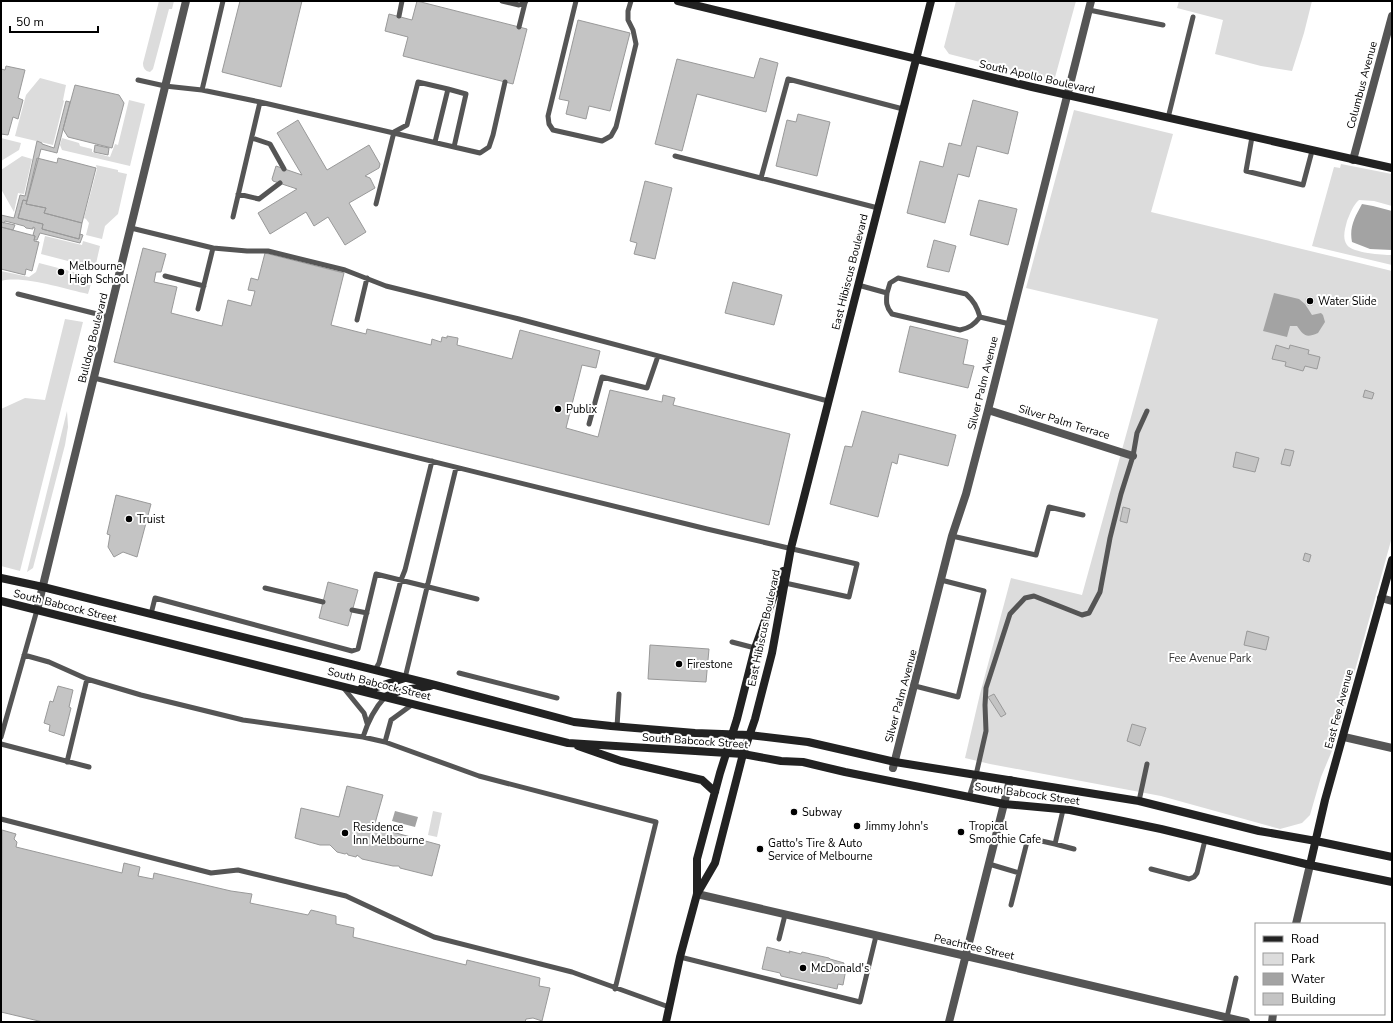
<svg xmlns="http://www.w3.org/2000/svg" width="1393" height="1023" viewBox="0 0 1393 1023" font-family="'Nunito Sans',sans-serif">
	<rect width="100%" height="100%" fill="#fff"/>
	<path fill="#dcdcdc" d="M159,1h15l-2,8h-3l-16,60 -3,3c-5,-1 -7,-4 -7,-9z
		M956,1h120l-22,80 -105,-27 -5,-7z
		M1179,1h133l-8,32 -12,38 -31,-5 -46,-12 8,-34 -46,-12z
		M40,78l26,7 -3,15 1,1 -11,44 -38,-9 11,-41z
		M129,100l16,4 -15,62 -68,-16 -2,-5 2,-7 17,5 1,3 12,3v3l18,5 5,-13 3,1z
		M1074,110l99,24 -22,78 241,59v266l-58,209 -13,31 -11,38 -8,8 -22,6 -119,-33 -171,-32 -25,-6 15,-64 31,-116 71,17 76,-276 -132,-31z
		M1,138l20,5 -2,7 -18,11z
		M22,156l10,3 -8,35 -6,-1 -4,19 -13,-23v-19z
		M1341,164l51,10v32l-18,-5 -15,-1c-6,5 -9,14 -12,21 -2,8 -5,17 0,24 6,8 35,10 45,10v10l-80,-19 22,-79 6,1z
		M96,165l22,5v2l9,2 -9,40 -13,12 -3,13 -16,-4 3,-12 -3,-4 -2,-1 13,-49z
		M45,236l37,9 1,-4 17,5 -5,22 -54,-14z
		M39,263l54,14 -5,17c-24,-5 -65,-19 -87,-13v-10l28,6 7,-5z
		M65,319l18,3 -63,249 -19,-5v-157l24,-11 20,2z
		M67,411l1,16 -3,18 -32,123 -6,4z
		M433,811l9,2 -5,24 -9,-2z"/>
	<path fill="#a3a3a3" d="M1362,204l11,2 19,5v39l-22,-1 -18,-7c-3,-15 3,-25 10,-38z
		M1274,293l25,6 6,5 7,11 9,-2 2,2 2,7 -7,11c-12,5 -14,3 -21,-7h-7l-3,11 -24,-6z
		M395,811l23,6 -3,10 -23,-6z"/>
	<path fill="#c4c4c4" stroke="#999" d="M240,1h62l-21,86 -59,-15z
		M417,1l110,28 -14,55 -110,-28 5,-19 -23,-6 4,-17 23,6z
		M578,20l52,13 -20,78 -21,-5 -3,13 -20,-5 3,-13 -10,-2z
		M760,58l18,5 -12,49 -69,-18 -15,57 -27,-7 22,-85 77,19z
		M6,66l19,4 -7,28 5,2 -5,19 -5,-2 -5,18 -7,-1v-65l4,1z
		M75,85l44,10 5,8 -12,45 -44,-11 -5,-8z
		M973,100l45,12 -10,42 -31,-8 -8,31 -11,-3 -13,49 -38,-10 13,-52 23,6 6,-24 12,3z
		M66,101l4,1 -13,51 -16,-4 -14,52 -4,-1 -5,18 25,6 -1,5 37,10 1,-5 3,1 -3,8 -40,-10 -3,7h-3l1,-4 -2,-1 2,-7 -2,-1v2l-7,-1 -2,-2 -19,-5 -1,2 -3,-1v-7l13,3 6,-23 5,1 12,-55 5,2v1l12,4z
		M798,114l32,8 -13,54 -41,-10 11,-46 9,2z
		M298,120l29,50 42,-25 11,19 -1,4 -14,8 5,2 5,10 -26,15 17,29 -21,13 -17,-28 -14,9 -8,-14 -36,22 -12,-21 39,-24 -24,-8 -1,-2 4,-13 26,9 -25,-42z
		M95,145l14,3 -1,7 -14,-3z
		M37,158l20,5 1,-5 38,10 -14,55 -38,-10 2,-5 -20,-4z
		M645,181l27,7 -17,71 -21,-5 3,-11 -7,-2z
		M23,200l4,1 -1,3 20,4 -2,5 38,10 -3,16 -37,-10 1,-5 -25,-6z
		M979,200l38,9 -9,36 -38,-10z
		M1,222l14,3 -2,5 -12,-3z
		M1,227l34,9 -1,5 5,1 -7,29 -6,-2 -1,6 -24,-6z
		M934,240l22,6 -7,26 -22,-5z
		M143,248l23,6 -5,18h-5l-2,10 23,5 -6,26 51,13 6,-26 23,6 4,-15 -7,-1 3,-12 7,2 7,-27 79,20 -13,52 35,9 1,-5 64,16 1,-6 9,3 1,-5 5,1v-2l11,2 -1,7 55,14 8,-29 80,21 -4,17 -14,-3 -16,63 32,9 12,-47 52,12 1,-7 12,3 -2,7 117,29 -21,91 -655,-163z
		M733,282l49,13 -8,30 -49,-12z
		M1305.5 301a4.5 4.5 0 1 1 9 0a4.5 4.5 0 1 1-9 0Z
		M910,326l58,14 -5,24 11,2 -6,22 -69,-16z
		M1276,345l13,4 1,-4 19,5 -1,4 12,3 -3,12 -12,-3 -2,5 -18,-5 1,-4 -14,-3z
		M1365,390l9,3 -2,6 -9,-2z
		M862,411l94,24 -8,31 -49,-12 -2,10 -5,-2 -14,55 -48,-13 15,-58 7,1z
		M1285,449l9,2 -4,15 -9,-2z
		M1236,452l23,6 -4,14 -22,-5z
		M116,495l35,9 -14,53 -14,-5 -9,5 -6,-10 2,-12 -3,-1z
		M1123,507l7,2 -3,14 -7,-2z
		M1305,553l6,2 -2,7 -6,-2z
		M328,582l30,8 -10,36 -29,-8z
		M1247,631l22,6 -3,13 -22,-5z
		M650,645l59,4 -3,33 -58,-3z
		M58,686l15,4 -4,17 2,1 -7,28 -15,-5 1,-6 -6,-2 6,-22 3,1z
		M994,694l12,20 -5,3 -13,-20z
		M1132,724l14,4 -6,18 -13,-5z
		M347,786l36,9 -9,32 66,18 -8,31 -32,-8 -1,-2h-6l-31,-7 -5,-4 -1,2 -8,-2 -1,-2 -2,1 -8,-2 -7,-7h-10l-25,-7 6,-30 38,9z
		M2,830l14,4 -2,5 3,3 -1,5 106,26 2,-10 16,4 -2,9 15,3 1,-6 77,18 21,3 -2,9 58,12 3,-5 25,6v8l18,4 -1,9 113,28 1,-5 73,18 -1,8 11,2 -8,33 -9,-3 -7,1 -1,3h-482l-42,-10z
		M767,947l23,6 -1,-2 12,3 1,-2 27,6 1,1 14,4 -1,5 3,1 -3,16 -5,-1 -1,5 -56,-13 -1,-3 -18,-4z"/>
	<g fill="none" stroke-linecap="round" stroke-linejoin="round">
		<path stroke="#555" stroke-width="5" d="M502,1l17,4 6,-2 1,-2
			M576,1l-28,115 1,8 4,6 49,11 9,-5 5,-9 20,-83 -3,-14 -5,-10v-9l3,-10
			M1089,10l74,15
			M399,16l3,-15
			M519,27l6,-24
			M138,80l27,6 37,4 58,12 -27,115
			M448,89l18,5 -12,53
			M202,90l21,-89
			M260,102l220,51 9,-6 4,-12 12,-53
			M1168,118l25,-101
			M1252,137l-6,34 57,14 9,-34
			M252,138l18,6 14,25
			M675,156l203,52
			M761,178l27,-99 115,30
			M238,194l21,5 21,-16
			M376,204l18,-72 13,-7 11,-43 30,7 -13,53
			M131,228l82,20 34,3h21l77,19 41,16 133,33 309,82
			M165,276l39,10
			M858,285l29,8 3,-10 8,-5 68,16c8,7 11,13 14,23l30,7
			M887,293c-1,9 -1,14 5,21l68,16c9,-2 14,-5 20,-13
			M18,294l91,23
			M198,309l15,-61
			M357,320l10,-42
			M94,378l613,151 150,35 -8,33 -64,-14
			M589,424l13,-47 45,11 11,-32
			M952,536l84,19 13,-48 34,8
			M265,588l58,14
			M352,610l15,3
			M151,614l4,-16 197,53 6,-2 18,-75 101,25
			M732,642l23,6
			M24,655l25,7 38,17 54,16 102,25 120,17 22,5 94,34 177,46 -41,167
			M375,670l4,-7 22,-83 4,-10 27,-109
			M459,673l98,25
			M405,678l51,-210
			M342,686l22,27 3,10
			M915,686l43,11 26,-106 -43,-11
			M617,727l2,-33
			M1,737l36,-127
			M363,737c5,-16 11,-28 22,-40
			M385,742l6,-22 22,-16
			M1,744l88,23
			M67,762l20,-83
			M969,797l7,-22 10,-44 -1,-26 1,-17 24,-74 15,-16 9,-2 48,19 7,-2 11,-21 10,-54 11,-44 12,-38 4,-23 10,-22
			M1139,801l8,-37
			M1,819l210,54 27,-3 108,26 88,41 138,35 97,35
			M1055,844l19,5
			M989,864l30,9
			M1151,869l38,10 5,-2 3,-4 8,-33
			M1011,905l17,-67 27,6 8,-34
			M779,939l6,-24
			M680,957l180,45 16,-66
			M1227,1017l9,-39"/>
		<path stroke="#555" stroke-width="8" d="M1353,160l39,-144
			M988,410l145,46
			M1381,598l11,3
			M37,610l149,-609
			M1344,737l48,11
			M893,768l59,-232 14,-42 22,-84 103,-409
			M697,894l269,62 280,66
			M1296,924l14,-59
			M949,1022l61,-242
			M1272,1022l1,-8"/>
		<path stroke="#222" stroke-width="8" d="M678,1l354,86 360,81
			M1,578l42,9 392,98 139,37 37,4 84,7 54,2 59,7 87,20 244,39 120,30 57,10 76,16
			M1,601l567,142 175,11 38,7 22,1 42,10 159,32 66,6 91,19 149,36 82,17
			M362,688h12l31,-10
			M385,697l14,-6 31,-5
			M578,746l43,15 81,19 13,12
			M1310,865l15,-65 67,-240
			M697,894l18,-31 28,-109 12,-35 17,-66 19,-105 140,-547
			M666,1022l14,-65 17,-63v-35l23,-86 17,-54 18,-71 28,-77"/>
	</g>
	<g fill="#000" stroke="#fff" stroke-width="1.5">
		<circle cx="61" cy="272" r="4"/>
		<circle cx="1310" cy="301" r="4"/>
		<circle cx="558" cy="409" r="4"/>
		<circle cx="129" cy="519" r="4"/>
		<circle cx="679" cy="664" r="4"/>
		<circle cx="794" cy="812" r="4"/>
		<circle cx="857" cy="826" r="4"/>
		<circle cx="961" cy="832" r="4"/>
		<circle cx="345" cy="833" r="4"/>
		<circle cx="760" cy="849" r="4"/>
		<circle cx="803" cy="968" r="4"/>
	</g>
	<g text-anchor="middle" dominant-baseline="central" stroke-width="4" stroke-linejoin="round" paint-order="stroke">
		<g font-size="11" fill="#000" stroke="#fff">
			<text transform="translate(1037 77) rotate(13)">South Apollo Boulevard</text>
			<text transform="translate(1362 85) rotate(-75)">Columbus Avenue</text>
			<text transform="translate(850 272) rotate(-76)">East Hibiscus Boulevard</text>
			<text transform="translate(93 338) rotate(-76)">Bulldog Boulevard</text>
			<text transform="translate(983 383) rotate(-76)">Silver Palm Avenue</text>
			<text transform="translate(1064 422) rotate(17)">Silver Palm Terrace</text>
			<text transform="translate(65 606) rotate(14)">South Babcock Street</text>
			<text transform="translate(764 628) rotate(-78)">East Hibiscus Boulevard</text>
			<text transform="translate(379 684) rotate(14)">South Babcock Street</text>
			<text transform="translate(901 696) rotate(-75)">Silver Palm Avenue</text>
			<text transform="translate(1339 709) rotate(-75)">East Fee Avenue</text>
			<text transform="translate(695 741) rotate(4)">South Babcock Street</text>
			<text transform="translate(1027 794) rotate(8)">South Babcock Street</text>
			<text transform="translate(974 947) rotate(13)">Peachtree Street</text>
		</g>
		<g font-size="11" fill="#000" stroke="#fff" text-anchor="start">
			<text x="69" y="266">Melbourne<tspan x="69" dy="13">High School</tspan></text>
			<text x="1318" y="301">Water Slide</text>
			<text x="566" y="409">Publix</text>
			<text x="137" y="519">Truist</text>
			<text x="687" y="664">Firestone</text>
			<text x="802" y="812">Subway</text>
			<text x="865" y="826">Jimmy John's</text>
			<text x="969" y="826">Tropical<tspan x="969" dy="13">Smoothie Cafe</tspan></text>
			<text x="353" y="827">Residence<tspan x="353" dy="13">Inn Melbourne</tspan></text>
			<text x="768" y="843">Gatto's Tire &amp; Auto<tspan x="768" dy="13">Service of Melbourne</tspan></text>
			<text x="811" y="968">McDonald's</text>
		</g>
		<g font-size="11" fill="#333" stroke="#fff">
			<text x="1210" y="658">Fee Avenue Park</text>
		</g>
	</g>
	<rect width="1393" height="1023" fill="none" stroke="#000000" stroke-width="4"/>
	<rect x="1255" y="923" width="130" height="92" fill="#ffffff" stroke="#999999"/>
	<rect x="1263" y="936" width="20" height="6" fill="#222222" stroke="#999999"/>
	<text x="1291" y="943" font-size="12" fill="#000000">Road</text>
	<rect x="1263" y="953" width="20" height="12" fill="#dcdcdc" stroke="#999999"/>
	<text x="1291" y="963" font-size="12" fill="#000000">Park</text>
	<rect x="1263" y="973" width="20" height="12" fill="#a3a3a3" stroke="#999999"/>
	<text x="1291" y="983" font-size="12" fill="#000000">Water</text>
	<rect x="1263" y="993" width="20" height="12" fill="#c4c4c4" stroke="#999999"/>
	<text x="1291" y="1003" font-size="12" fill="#000000">Building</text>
	<path d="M10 26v6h88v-6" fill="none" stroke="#000000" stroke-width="2"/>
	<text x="16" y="26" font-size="12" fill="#000000" stroke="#ffffff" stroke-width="3" paint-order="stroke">50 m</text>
</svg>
